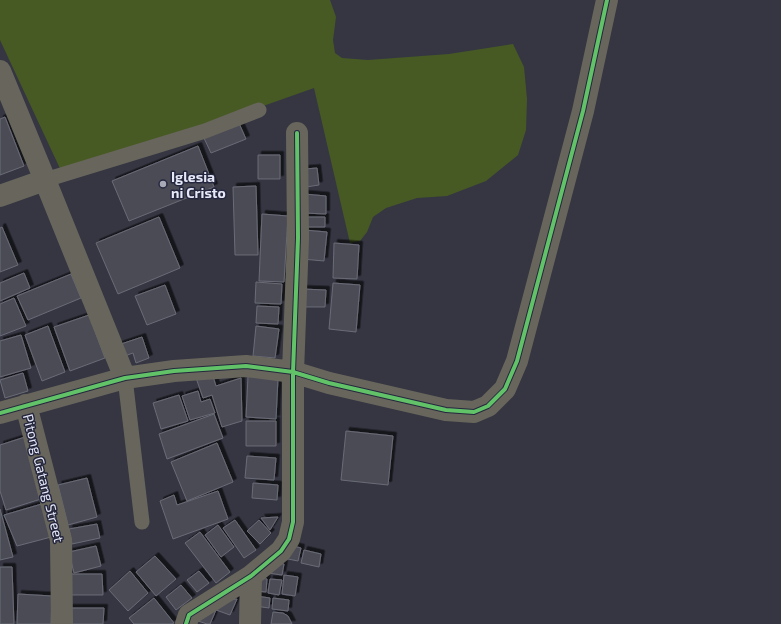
<svg xmlns="http://www.w3.org/2000/svg" width="781" height="624" viewBox="0 0 781 624" font-family="'Exo 2',sans-serif">
	<defs>
		<filter id="shadow"><feDropShadow dx="3.5" dy="-3.5" stdDeviation="0" flood-color="#0009"/></filter>
	</defs>
	<rect width="100%" height="100%" fill="#353642"/>
	<path fill="#475a24" d="M0,0h330l6,17 -3,23 2,13 7,5 26,2 81,-6 64,-10 11,23 3,32 -1,31 -8,25 -32,26 -39,15 -30,2 -31,10 -13,9 -6,15 -7,9 -10,2 -36,-155 -250,89 -64,-137z"/>
	<path fill="#4b4c57" stroke="#6a6b76" filter="url(#shadow)" d="M5,117l19,49 -24,9v-56z
		M238,121l8,18 -35,14 -8,-17z
		M198,146l16,41 -85,34 -17,-40z
		M258,155h22v24h-22z
		M317,168l2,17 -13,2 -1,-18z
		M256,186l2,69h-23l-2,-68z
		M304,194l22,2v18l-22,-1z
		M262,214l26,2 -4,66 -25,-1z
		M159,217l21,51 -62,26 -22,-51z
		M303,217h22v10h-22z
		M2,227l16,38 -18,7v-44z
		M304,230l23,2 -3,29 -22,-2z
		M334,243l25,2 -2,34 -24,-1z
		M24,273l6,15 -30,13v-18z
		M71,274l10,24 -53,22 -11,-24z
		M256,282l26,2 -1,20 -26,-1z
		M333,283l27,2 -4,47 -27,-3z
		M165,285l11,29 -29,11 -12,-29z
		M301,289l25,1 -1,17h-24z
		M14,298l12,28 -26,10v-32z
		M257,306l22,1 -1,17 -22,-1z
		M89,315l16,43 -35,13 -16,-44z
		M48,326l17,46 -23,9 -17,-46z
		M256,326l23,3 -4,29 -22,-2z
		M21,335l10,33 -31,9v-36z
		M142,337l7,21 -13,5 -3,-10 -11,4 -4,-12z
		M211,370l5,16 25,-8 1,43 -20,6 -10,-32 -9,3 -8,-23z
		M23,373l5,18 -23,7 -5,-18z
		M248,376l30,2 -2,41 -30,-2z
		M198,391l3,11 9,-3 5,14 -25,7 -8,-24z
		M179,395l9,26 -27,8 -8,-26z
		M214,414l9,24 -56,21 -8,-25z
		M246,421h30v25h-30z
		M346,431l47,5 -5,49 -47,-5z
		M25,437l16,62 -35,11 -6,-19v-46z
		M217,443l16,39 -46,19 -16,-39z
		M247,456l29,2 -2,22 -29,-2z
		M87,478l10,39 -29,8 -10,-40z
		M253,483l25,2 -1,15 -25,-2z
		M218,491l10,28 -55,20 -13,-38 14,-6 3,10z
		M45,503l10,33 -38,10 -13,-31z
		M0,509l13,48 -13,3z
		M278,517l-8,13 -9,-12z
		M235,520l21,30 -12,8 -21,-30z
		M259,520l12,13 -11,11 -13,-13z
		M97,524l3,14 -28,6 -3,-15z
		M218,525l16,22 -13,10 -16,-22z
		M200,532l30,40 -14,11 -31,-40z
		M286,544l15,4 -3,13 -15,-3z
		M96,546l5,20 -27,7 -5,-21z
		M304,550l17,4 -2,13 -18,-4z
		M155,556l21,23 -20,17 -20,-24z
		M270,562l14,2 -2,11 -14,-2z
		M0,567h12l2,57h-14z
		M130,571l18,22 -20,18 -19,-21z
		M199,571l10,12 -12,9 -10,-12z
		M68,574h34l1,21h-35z
		M284,575l14,2 -3,19 -13,-2z
		M259,578l8,1 -1,13 -9,-1z
		M270,579l12,1 -3,15 -11,-2z
		M181,585l11,13 -16,12 -10,-13z
		M18,594l34,2 -1,28h-34z
		M256,596l14,2 -1,10 -14,-2z
		M154,598l20,25 -2,1h-38l-5,-6z
		M273,598l16,2 -1,11 -16,-2z
		M237,599l-7,16 -14,-5 3,-9z
		M67,608h37l-1,16h-36z
		M216,610l-6,14h-3l-9,-3z
		M273,612l10,1 5,3 4,8h-21z"/>
	<g fill="none" stroke-linecap="round" stroke-linejoin="round">
		<path stroke="#68665c" stroke-width="15" d="M45,180l160,-49 54,-21
			M125,378l17,144"/>
		<path stroke="#68665c" stroke-width="22" d="M0,71l45,109 80,198
			M0,196l45,-16
			M26,405l35,135 1,84
			M0,413l125,-35 49,-7 72,-5 47,6 36,11 117,27 28,2 14,-6 17,-17 12,-28 66,-250 24,-111
			M186,624l3,-9 62,-39 30,-25 8,-12 4,-17v-150l5,-134 -1,-105
			M250,624l1,-48"/>
		<g stroke="#25273e" stroke-width="6">
			<path id="cycleway" d="M0,413l125,-35 49,-7 72,-5 47,6 36,11 117,27 28,2 14,-6 17,-17 12,-28 66,-250 24,-111
				M186,624l3,-9 62,-39 30,-25 8,-12 4,-17v-150l5,-134 -1,-105"/>
		</g>
		<use href="#cycleway" stroke="#61c268" stroke-width="4"/>
	</g>
	<circle fill="#a8aab8" stroke="#25273e" stroke-width="1.5" cx="163" cy="184" r="4"/>
	<g text-anchor="middle" dominant-baseline="central" stroke-width="3" stroke-linejoin="round" paint-order="stroke">
		<g font-size="14" font-weight="bold" fill="#e6e8f8" stroke="#25273e" text-anchor="start">
			<text x="171" y="176">Iglesia<tspan x="171" dy="16">ni Cristo</tspan></text>
		</g>
		<g font-size="14" fill="#e6e8f8" stroke="#25273e">
			<text transform="translate(44 478) rotate(76)">Pitong Gatang Street</text>
		</g>
	</g>
</svg>
